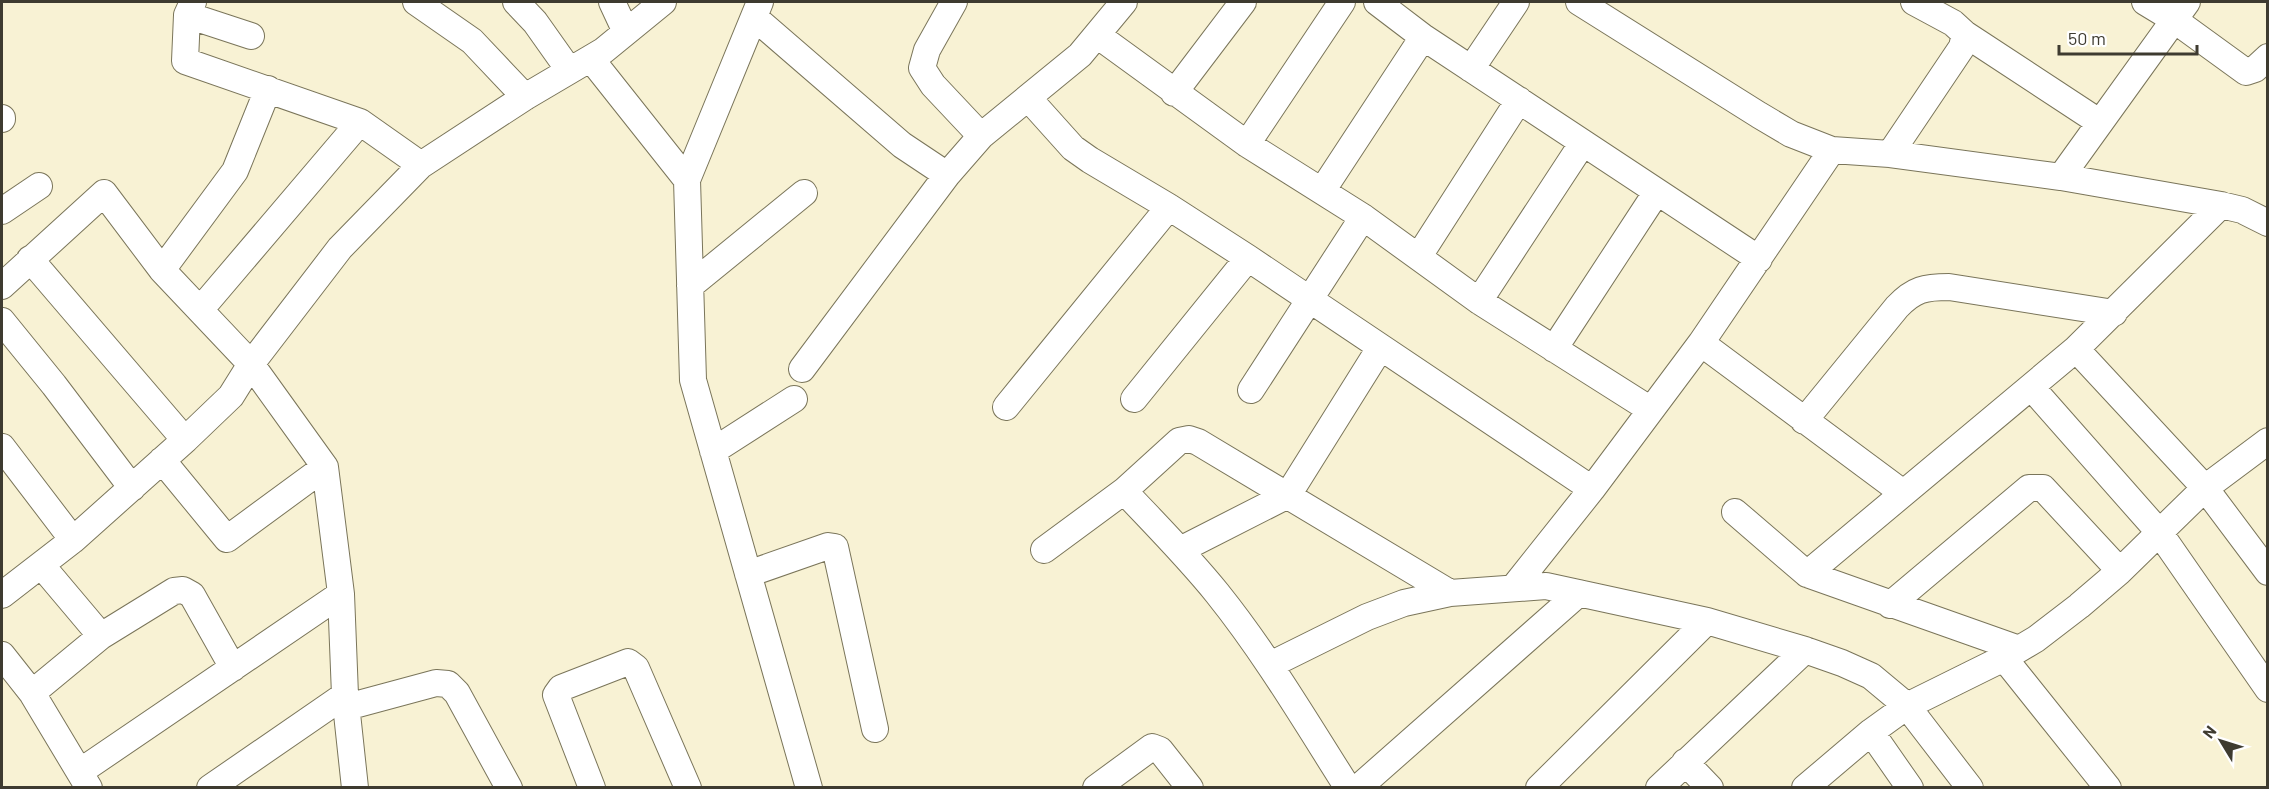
<svg xmlns="http://www.w3.org/2000/svg" width="2269" height="789" viewBox="0 0 2269 789" font-family="Barlow,sans-serif">
	<rect width="100%" height="100%" fill="#f8f2d4"/>
	<g fill="none" stroke-linecap="round" stroke-linejoin="round">
		<g stroke="#7a755a" stroke-width="28">
			<path id="minor" d="M193,2l-6,13 -2,46 175,61 61,43
				M416,2l56,39 53,56
				M516,2l19,20 34,48
				M612,2l14,30
				M760,2l-73,178 6,200 116,408
				M954,2l-27,48 -5,18 11,17 48,51
				M1377,2l46,35 336,222
				M1579,2l180,113 32,19 41,16 58,4 171,23 160,28 21,5 26,13
				M2145,2l28,17 73,53 9,-3 13,-12
				M187,15l64,21
				M754,17l148,128 45,30
				M1965,34l134,88
				M1097,35l150,109 116,73 116,84 172,109
				M591,59l96,121
				M1471,69l45,-67
				M1174,93l69,-91
				M1029,99l44,49 17,12 79,47 79,51 344,231
				M2,119v-1
				M1247,144l95,-142
				M1890,154l72,-107 3,-13 -12,-11 -39,-21
				M2061,177l126,-175
				M1322,191l101,-154
				M2,211l37,-25
				M1419,256l100,-156
				M30,259l155,181
				M162,270l73,-99 33,-82
				M2,286l102,-93 58,77 89,94 74,103 16,127 4,101 10,93
				M690,286l114,-93
				M1479,301l103,-157
				M200,310l160,-188
				M2,321l52,64 78,103
				M1701,343l202,150
				M1554,349l102,-156
				M2076,349l129,139 63,84
				M802,369l145,-194 34,-39 99,-81 44,-53
				M2032,388l127,144 109,157
				M1251,390l112,-173
				M1134,399l114,-141
				M1006,407l163,-200
				M1804,421l93,-114c17,-18 28,-20 52,-20l165,26
				M2,447l71,93
				M713,451l81,-52
				M162,460l65,79 98,-72
				M1124,491c32,34 64,66 93,102 49,61 89,129 131,195
				M1735,512l72,62 212,75
				M1044,550l80,-59 55,-50 10,-2 9,3 252,151
				M1180,550l108,-55 92,-147
				M42,566l59,70
				M748,574l80,-28 7,1 40,182
				M1807,574l269,-225 145,-144
				M1514,587l78,-98 109,-146 131,-193
				M2,595l71,-55 112,-100 46,-44 20,-32 89,-116 81,-83 104,-68 78,-46 60,-49
				M1890,605l139,-117h14l77,83
				M2,655l30,38 69,-57 73,-45 9,-1 9,5 41,73
				M2004,658l104,130
				M1270,665l97,-48 37,-14 46,-10 96,-7 161,35 98,29 37,13 29,13 36,30 63,82
				M32,693l57,95
				M347,707l89,-24 12,1 9,9 52,95
				M1871,732l39,56
				M1685,762l25,26
				M81,771l260,-177
				M210,788l135,-93
				M592,788l-36,-93 5,-7 67,-26 8,6 52,120
				M1096,788l56,-41 8,3 30,38
				M1358,788l221,-195
				M1539,788l168,-167
				M1659,788l146,-138
				M1805,788l66,-56 36,-26 97,-48 32,-19 43,-33 41,-35 85,-83 63,-47"/>
		</g>
		<use href="#minor" stroke="#fff" stroke-width="26"/>
	</g>
	<rect width="2269" height="789" fill="none" stroke="#3e3b30" stroke-width="6"/>
	<g transform="translate(2221 741) rotate(308)" stroke="#ffffff" stroke-width="4.5" paint-order="stroke">
	<path d="M0-4.5L10 22L0 15L-10 22Z" fill="#3e3b30"/>
	<text y="-9" font-size="16" font-weight="bold" text-anchor="middle" fill="#3e3b30">N</text>
	</g>
	<path d="M2059 45v9h138v-9" fill="none" stroke="#3e3b30" stroke-width="3"/>
	<text x="2068" y="45" font-size="18" fill="#3e3b30" stroke="#ffffff" stroke-width="4.5" paint-order="stroke">50 m</text>
</svg>
